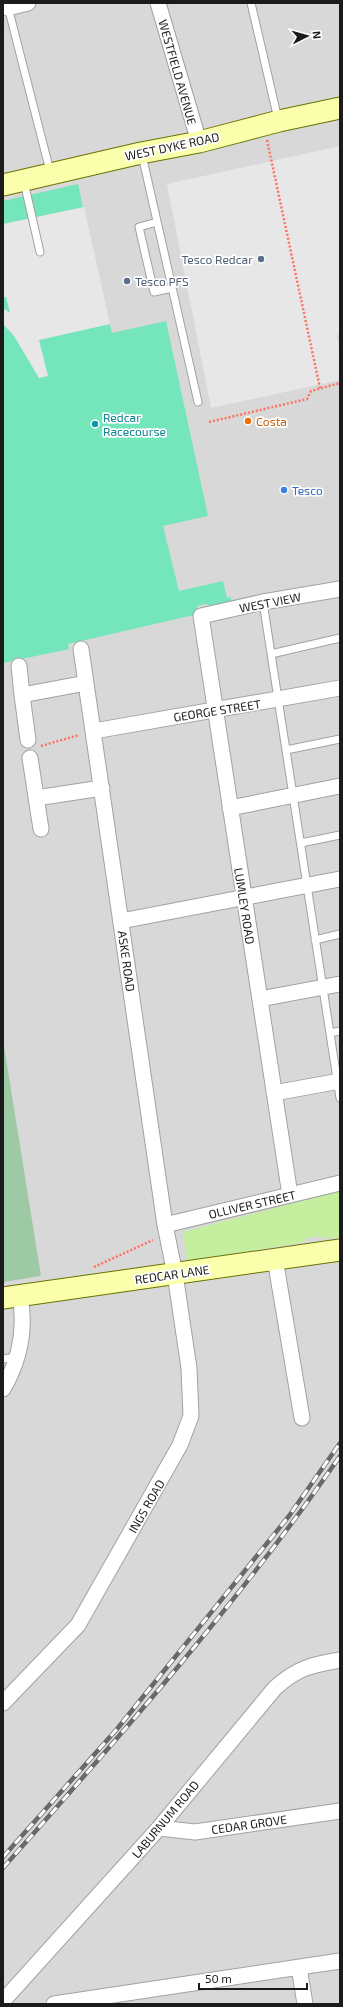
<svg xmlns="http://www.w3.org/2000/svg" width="343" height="2007" viewBox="0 0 343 2007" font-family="'Exo 2',sans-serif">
	<rect width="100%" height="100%" fill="#eee9df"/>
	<path fill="#d9d8d8" d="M3,3h337v2001h-337z"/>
	<path fill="#c5ee9f" d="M340,1191v46l-17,2 -1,-3 -17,2v4l-118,19 -4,-29z"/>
	<path fill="#9ec9a5" d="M3,1040l38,236 -38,6z"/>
	<path fill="#75e5bb" d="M78,184l23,109 11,40 54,-12 42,195 -45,10 16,65 44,-10 4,17 4,-1 1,9 -13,3 -13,-5 -9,2 1,8 -130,30 1,5 -66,14v-462z"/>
	<path fill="#e7e7e7" d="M340,146v188l-3,1 3,15v30l-129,28 -44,-224z
		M84,207l26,117 -71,16 9,36 -9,2 -25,-42 -11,-12v-16l7,5 -4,-16h-3v-73z"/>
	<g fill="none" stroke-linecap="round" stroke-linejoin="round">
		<g stroke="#a2a2a2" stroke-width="9">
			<path id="lane" d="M251,3l27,116
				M8,7l42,164
				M142,155l56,247
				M24,182l16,70
				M157,222l-18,5 15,65 18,-4
				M263,602l77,496
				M271,654l69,-16
				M286,750l54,-11
				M301,843l39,-8
				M315,940l25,-6
				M330,1033l10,-2
				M3,1359l14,-2"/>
		</g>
		<g stroke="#a2a2a2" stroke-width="17">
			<path id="street" d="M158,3l41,139
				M8,8l20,-5
				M19,666l3,29 64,-12
				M22,695l6,45
				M94,731l246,-43
				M30,758l11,71
				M36,798l66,-10
				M230,808l110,-22
				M121,921l219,-42
				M260,999l80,-15
				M274,1093l66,-12
				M290,1195l-89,-579 62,-14 77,-13
				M165,1225l175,-42
				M275,1259l27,159
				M3,1389c17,-29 23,-60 17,-93
				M3,1703l75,-78 102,-180 11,-29 -2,-48 -14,-94 -10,-49 -84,-576
				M159,1828l36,4 145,-21
				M299,1967l6,37
				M3,2001l156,-173 116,-140c22,-20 36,-23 65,-28
				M54,2004l286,-43"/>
		</g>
		<g stroke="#677400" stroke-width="23">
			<path id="secondary" d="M3,185l138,-32 58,-11 80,-21 61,-13
				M3,1298l337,-48"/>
		</g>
		<path stroke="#ff715f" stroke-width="2.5" stroke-dasharray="2 2" stroke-linecap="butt" d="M267,140l53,248
			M209,422l98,-23 4,-8 29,-8
			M41,746l38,-11
			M94,1267l59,-27"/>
		<use href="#lane" stroke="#fff" stroke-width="7"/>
		<use href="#street" stroke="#fff" stroke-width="15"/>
		<use href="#secondary" stroke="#faffac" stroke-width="21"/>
		<g stroke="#696969" stroke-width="4.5">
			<path id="rail" d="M3,1857l114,-128 172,-213 51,-73
				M3,1868c117,-132 237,-267 337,-412"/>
		</g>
		<use href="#rail" stroke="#fff" stroke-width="3" stroke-dasharray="9" stroke-linecap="butt"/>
	</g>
	<g fill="#5c6f8a" stroke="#fff" stroke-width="1.5">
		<circle cx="261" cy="259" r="4"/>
		<circle cx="127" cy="281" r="4"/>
	</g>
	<circle fill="#e8710a" stroke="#fff" stroke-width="1.5" cx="248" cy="421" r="4"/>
	<circle fill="#0f9aa8" stroke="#fff" stroke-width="1.5" cx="95" cy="424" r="4"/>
	<circle fill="#3f7fe0" stroke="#fff" stroke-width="1.5" cx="284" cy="490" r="4"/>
	<g text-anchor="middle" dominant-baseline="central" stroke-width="3.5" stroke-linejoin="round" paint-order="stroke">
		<g font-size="12" fill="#1b1b1b" stroke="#fff">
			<text transform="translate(178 72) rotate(74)">WESTFIELD AVENUE</text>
			<text transform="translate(172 146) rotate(-12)">WEST DYKE ROAD</text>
			<text transform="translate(270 602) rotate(-11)">WEST VIEW</text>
			<text transform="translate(217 710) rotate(-9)">GEORGE STREET</text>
			<text transform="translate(245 906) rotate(81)">LUMLEY ROAD</text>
			<text transform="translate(127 961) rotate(82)">ASKE ROAD</text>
			<text transform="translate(252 1204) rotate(-13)">OLLIVER STREET</text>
			<text transform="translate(172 1274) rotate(-8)">REDCAR LANE</text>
			<text transform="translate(146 1506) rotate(-60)">INGS ROAD</text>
			<text transform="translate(165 1819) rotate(-50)">LABURNUM ROAD</text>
			<text transform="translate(249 1824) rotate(-8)">CEDAR GROVE</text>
		</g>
		<g font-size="12" fill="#4e5e75" stroke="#fff" text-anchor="end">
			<text x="253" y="259">Tesco Redcar</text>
			<text x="135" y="281" text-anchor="start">Tesco PFS</text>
		</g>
		<g font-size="12" fill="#0d838f" stroke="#fff" text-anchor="start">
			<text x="103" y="417">Redcar<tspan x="103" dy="14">Racecourse</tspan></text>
		</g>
		<g font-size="12" fill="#c56008" stroke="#fff" text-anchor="start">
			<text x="256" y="421">Costa</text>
		</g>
		<g font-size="12" fill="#366cbe" stroke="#fff" text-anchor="start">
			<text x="292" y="490">Tesco</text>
		</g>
	</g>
	<rect width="343" height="2007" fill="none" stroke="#1b1b1b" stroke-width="8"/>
	<g transform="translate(307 36) rotate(84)" stroke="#ffffff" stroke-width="3" paint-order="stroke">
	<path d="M0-3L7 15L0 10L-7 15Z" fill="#1b1b1b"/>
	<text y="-6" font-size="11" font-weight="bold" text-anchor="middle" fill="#1b1b1b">N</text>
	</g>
	<path d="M199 1983v6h108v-6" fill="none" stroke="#1b1b1b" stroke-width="2"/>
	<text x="205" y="1983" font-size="12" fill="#1b1b1b" stroke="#ffffff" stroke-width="3" paint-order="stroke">50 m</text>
</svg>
